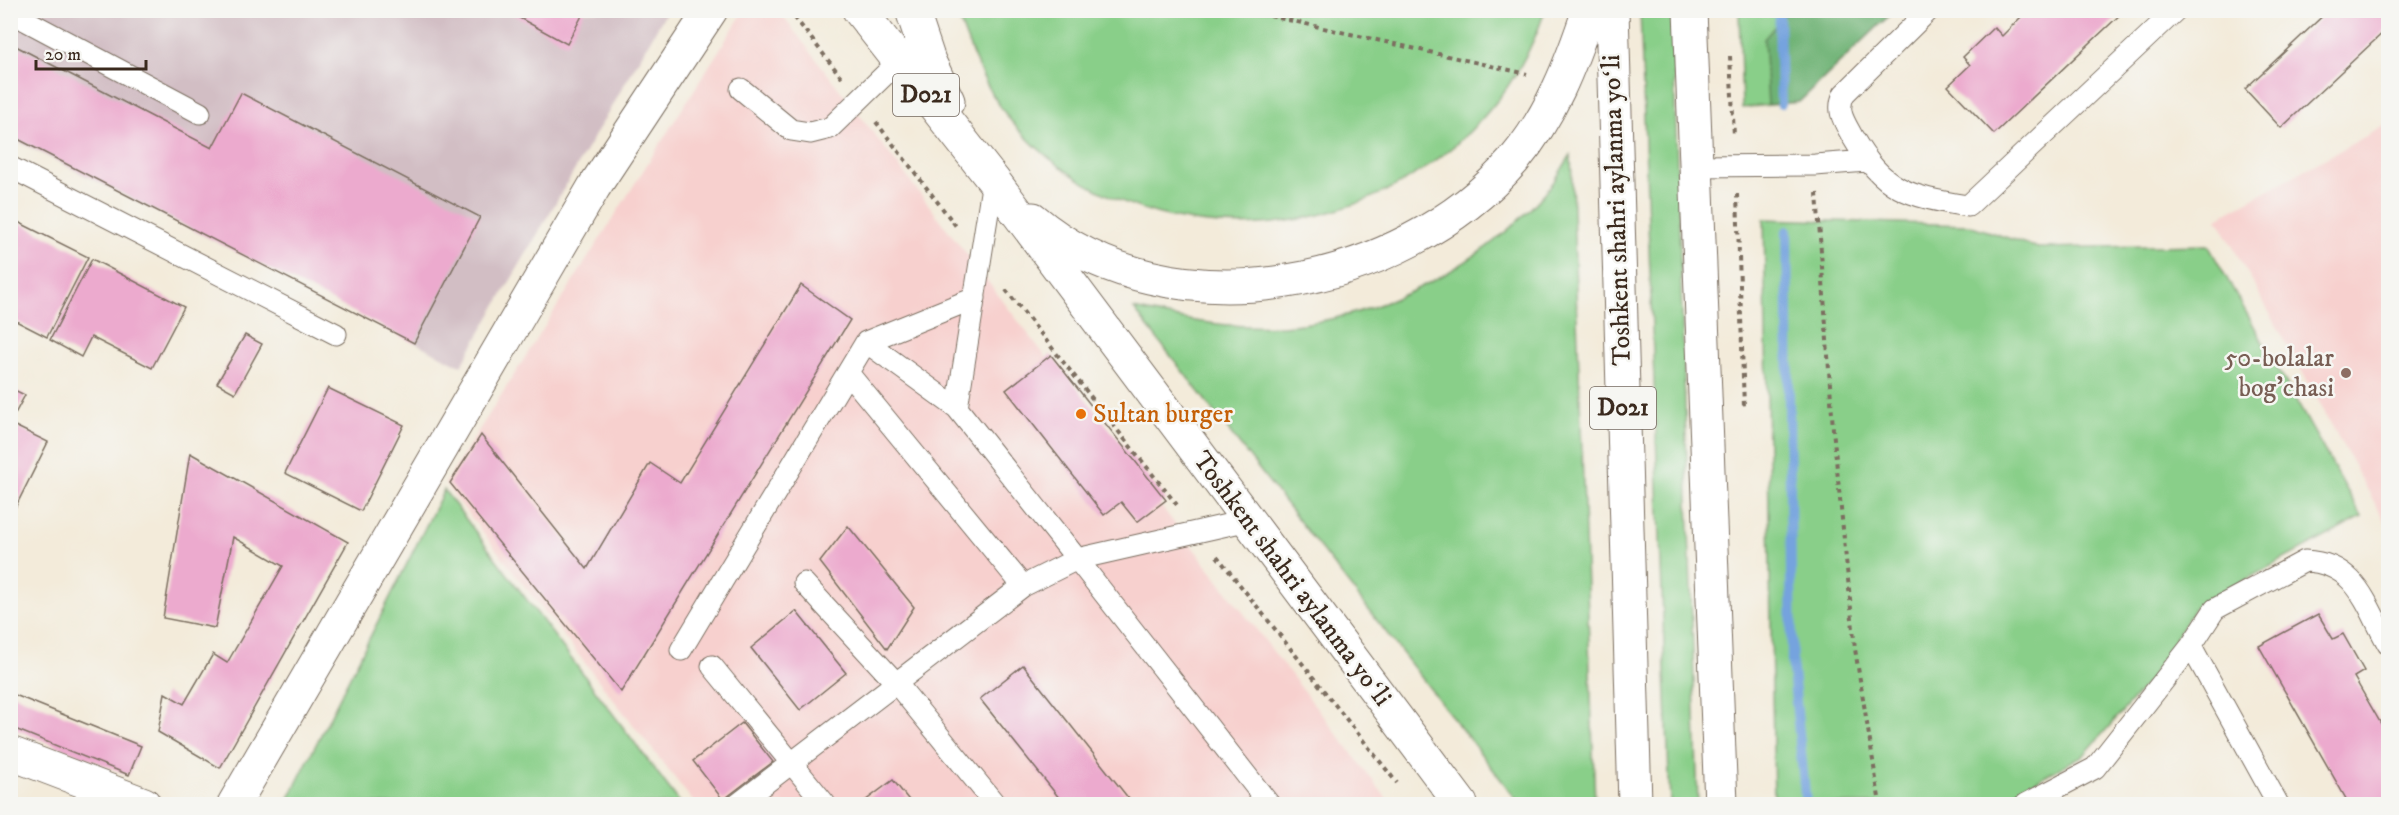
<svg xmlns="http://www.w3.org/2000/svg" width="2399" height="815" viewBox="0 0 2399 815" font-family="'IM FELL DW Pica',serif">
	<rect width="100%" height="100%" fill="#f6f6f2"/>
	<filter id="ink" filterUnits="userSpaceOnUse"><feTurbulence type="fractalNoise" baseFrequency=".0167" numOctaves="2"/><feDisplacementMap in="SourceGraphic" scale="12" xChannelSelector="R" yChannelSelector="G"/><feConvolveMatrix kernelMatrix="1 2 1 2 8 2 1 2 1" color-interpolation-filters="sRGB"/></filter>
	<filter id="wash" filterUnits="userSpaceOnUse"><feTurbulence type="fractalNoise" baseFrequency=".008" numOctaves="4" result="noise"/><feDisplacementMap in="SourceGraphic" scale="24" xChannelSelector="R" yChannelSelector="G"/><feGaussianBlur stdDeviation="1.35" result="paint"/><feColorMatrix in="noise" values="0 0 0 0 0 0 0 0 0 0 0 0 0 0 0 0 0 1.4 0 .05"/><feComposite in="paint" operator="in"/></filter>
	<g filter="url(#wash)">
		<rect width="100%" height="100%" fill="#f3ebda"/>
		<path fill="#f7d0ce" d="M744,11h35l612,793h-696l-250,-320z
			M2388,124v403l-171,-309z"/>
		<path fill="#d2bec4" d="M10,11h657l-206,355 -450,-228z"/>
		<path fill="#89cf89" stroke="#627c54" stroke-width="1.5" d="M956,11v-1l589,1c-73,218 -366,289 -526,119 -31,-32 -48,-78 -63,-119z
			M1640,11h32l26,793h-28z
			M1739,11h155l-95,91 -57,6z
			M1571,155l24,649h-75l-386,-495c49,11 98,20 149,17 97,-7 203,-62 265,-137 9,-10 15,-23 23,-34z
			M1764,219l205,6 69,23 170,-3 154,272 -167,90 -45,73 -66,75 -90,49h-220z
			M444,490l237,314h-392l-1,-4z"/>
		<path fill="#6eb275" stroke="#546e4a" stroke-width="1.5" d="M1788,11v-1l106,1 -95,91 -31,3 -4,-66z"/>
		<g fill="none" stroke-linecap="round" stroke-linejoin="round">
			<path stroke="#75a3de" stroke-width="10" d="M1779,10l2,94
				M1787,231l5,430 14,143"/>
		</g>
		<g id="blocks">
			<path fill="#ecaace" d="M505,10h80l-18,34z
				M2028,10h97l-131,124 -46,-48 22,-21 -7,-8 31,-30 8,9z
				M2329,10h59v18l-107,100 -36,-39z
				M10,43l202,105 29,-55 239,124 -66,126 -404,-208z
				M10,218l78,39 -41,80 -37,-19z
				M92,259l92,48 -32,61 -61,-31 -10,20 -31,-17z
				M801,285l49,35 -229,372 -171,-209 31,-48 106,134 63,-106 30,20z
				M245,335l17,9 -27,49 -18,-10z
				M1051,355l115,145 -29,22 -16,-20 -17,13 -98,-125z
				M10,388l15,7 -15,28z
				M328,388l76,37 -43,86 -76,-38z
				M13,425l35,17 -38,76v-88z
				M190,453l158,89 -128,226 -62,-36 7,-39 19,11 29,-50 14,9 56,-97 -50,-29 -18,91 -52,-10z
				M848,526l66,81 -27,42 -67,-87z
				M796,611l50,62 -46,37 -49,-62z
				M2318,614l15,25 10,-5 21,37 -10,6 30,52 4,-2v77h-39l-90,-158z
				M1023,665l110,139h-69l-84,-105z
				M10,693l131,53 -12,29 -119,-48z
				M742,723l31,39 -50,38 -30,-39z
				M893,780l19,24h-51z"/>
		</g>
	</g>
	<g filter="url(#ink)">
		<use href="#blocks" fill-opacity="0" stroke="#7b6e60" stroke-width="1.5"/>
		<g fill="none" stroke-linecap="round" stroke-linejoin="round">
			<g stroke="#7b6e60" stroke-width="23">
				<path id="service" d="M1929,10l-85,84c-8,17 0,27 8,42 32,55 55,60 116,70l208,-196
					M10,12l190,101
					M741,89l50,41 19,3 20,-5 69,-67
					M1695,166l120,-1 52,-4
					M10,167l326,167
					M993,180l-36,228 120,151 172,-39
					M866,342l109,-44
					M848,373l175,213
					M804,583l93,101 98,120
					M2191,646l87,158
					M681,650l185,-308 91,66
					M712,666l113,138
					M738,804l285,-218 54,-27 192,245
					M2026,804l69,-36 96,-122 24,-37 90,-48c52,2 61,44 83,83"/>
			</g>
			<g stroke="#7b6e60" stroke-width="35">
				<path id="minor" d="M10,753l134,51
					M234,804l360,-617 117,-177"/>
			</g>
			<g stroke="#7b6e60" stroke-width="35">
				<path id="trunk" d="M859,10l134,170 468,624
					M912,10l17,51 19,40
					M1612,10l23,794
					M1690,10l31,794
					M1033,219c137,117 369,70 481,-59 37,-44 57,-96 75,-150"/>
			</g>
			<path stroke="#7b6e60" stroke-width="4" stroke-dasharray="4.5 4.5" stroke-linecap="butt" d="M789,10l53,68
				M1244,10l283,64
				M1730,56l4,80
				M876,122l80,104
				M1817,193l16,236 22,220 25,155
				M1737,194l7,214
				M1006,290l171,215
				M1217,556l180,227"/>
			<use href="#service" stroke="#fff" stroke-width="21"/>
			<use href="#minor" stroke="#fff" stroke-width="33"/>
			<use href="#trunk" stroke="#fff" stroke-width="33"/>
		</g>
	</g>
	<circle fill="#8d6e63" stroke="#f6f6f2" stroke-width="2" cx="2346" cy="373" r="6"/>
	<circle fill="#e8710a" stroke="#f6f6f2" stroke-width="2" cx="1081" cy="414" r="6"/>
	<g text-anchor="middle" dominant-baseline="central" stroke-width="5" stroke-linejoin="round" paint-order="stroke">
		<g fill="#f6f6f2" stroke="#73675e" stroke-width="1.5">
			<rect x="893" y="74" width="66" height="42" rx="4.5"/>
			<rect x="1590" y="387" width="66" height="42" rx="4.5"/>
		</g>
		<g font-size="24" font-weight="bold" fill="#3b2a1e">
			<text x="926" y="95">D021</text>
			<text x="1623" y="408">D021</text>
		</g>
		<g font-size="26" fill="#3b2a1e" stroke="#f6f6f2">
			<text transform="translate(1617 210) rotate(-92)">Toshkent shahri aylanma yoʻli</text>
			<text transform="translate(1292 579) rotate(53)">Toshkent shahri aylanma yoʻli</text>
		</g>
		<g font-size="26" fill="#785e54" stroke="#f6f6f2" text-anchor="end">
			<text x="2334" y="358">50-bolalar<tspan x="2334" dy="30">bog'chasi</tspan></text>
		</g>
		<g font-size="26" fill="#c56008" stroke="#f6f6f2" text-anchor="start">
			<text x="1093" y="414">Sultan burger</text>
		</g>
	</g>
	<rect width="2399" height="815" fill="none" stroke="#f6f6f2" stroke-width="36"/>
	<path d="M36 60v9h110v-9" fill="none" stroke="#3b2a1e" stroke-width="3"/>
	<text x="45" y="60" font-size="18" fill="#3b2a1e" stroke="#f6f6f2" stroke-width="4.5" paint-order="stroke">20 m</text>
</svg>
